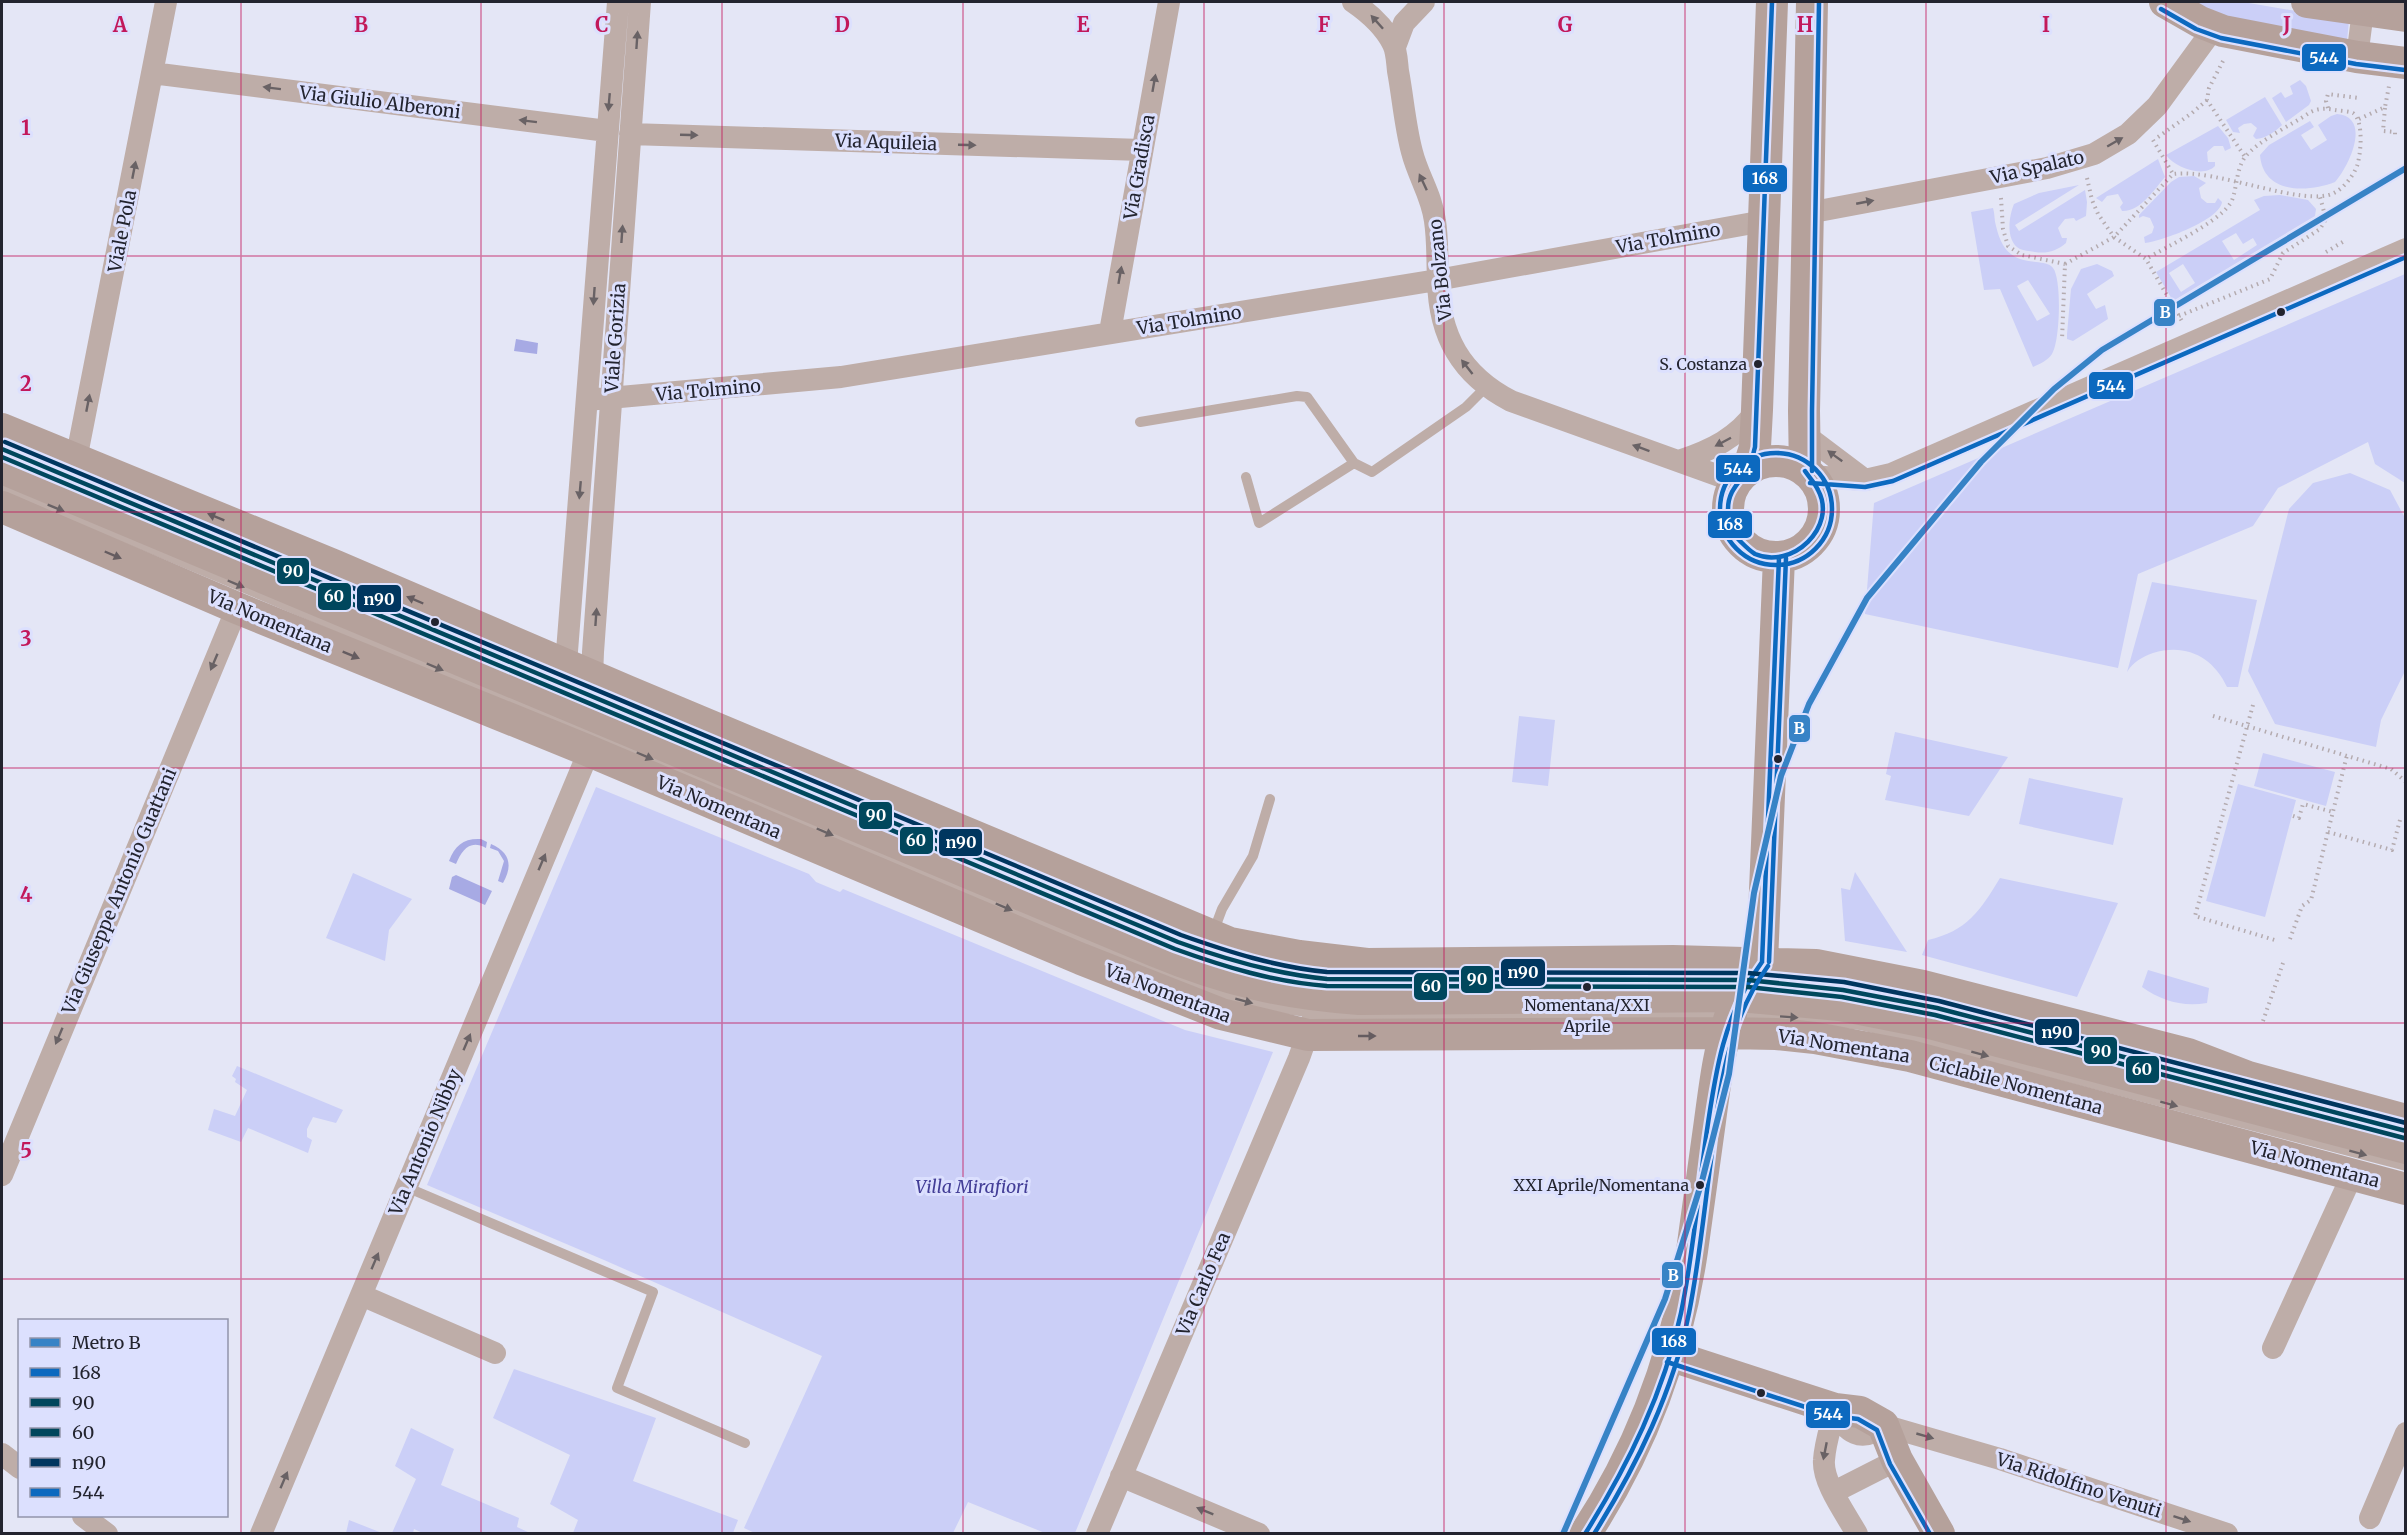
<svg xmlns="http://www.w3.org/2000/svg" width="2407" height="1535" viewBox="0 0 2407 1535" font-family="Merriweather,serif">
	<rect width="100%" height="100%" fill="#e4e6f6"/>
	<path fill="#cbcff7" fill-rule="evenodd" d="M2191,2h52l106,18 -2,21 -100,-17z
		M2300,80l6,6 5,15 -2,4 -23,17 -14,-24 9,-6 4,6 8,-4 -3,-8z
		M2265,97l17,28c-7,7 -16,13 -26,14l-3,-3 4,-8 -6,-5 -7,1 -6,4 2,5 -7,-1 -7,-12z
		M2337,114c36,3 11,54 -2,68 -28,11 -72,12 -75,-27l9,-10 41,-24 4,6 -13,8 10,15 16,-10 -9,-15 13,-9z
		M2218,126l10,12 3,10 -6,3 -2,-5h-9l-7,6 1,10h7v4c-11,12 -40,2 -49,-11z
		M2158,159l7,18c-11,13 -25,35 -43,34l-2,-4 3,-4 -5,-9 -11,2 -5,6 -6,-4z
		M2194,176l12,7 -7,5 2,10 6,5h8l3,-5 4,4c-2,18 -60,39 -77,41l-1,-6 8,-4 2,-6 -4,-9 -7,-2 -4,2v-3l32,-33 8,-5z
		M2079,185l-64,40 4,6 66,-41 2,12 -1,14 -10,5 -2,-3 -9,1 -7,9 4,10h5l-1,5c-9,8 -20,11 -31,9 -5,-1 -11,-1 -15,-3 -15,-8 -11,-33 -6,-45l25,-11z
		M2280,195l28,5 8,9 -1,7 -142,85 -17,-29 104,-62 -6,-10 10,-4zM2236,233l7,11 10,-6 4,7 -23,15 -12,-19zM2183,264l12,19 -14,9 -12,-19z
		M1993,208c2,6 1,12 3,18 6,25 16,34 40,36 7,1 13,1 17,6 9,11 7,74 -1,86 -4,6 -12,10 -19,13l-33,-78 -16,1 -13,-78zM2028,280l22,34 -13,7 -20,-35z
		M2097,264l15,7 2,5 -27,18 9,15 9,-4 3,14 -35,22 -6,-2v-5l4,-45 10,-20z
		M2405,274v209l-30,-19 -7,-22 -90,46 -25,38 -115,48 -20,94 -253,-54 9,-111z
		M2350,473l40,17 15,28v153l-24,49 -5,27 -101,-23 -27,-53 41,-162 24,-26z
		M2152,582l105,18 -19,87h-11c-14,-30 -41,-44 -74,-34 -11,4 -20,9 -26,19z
		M1519,716l36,4 -7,66 -36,-4z
		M1895,732l113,25 -39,59 -84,-16 6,-24 -5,-2z
		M2263,753l72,19 -9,34 -72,-20z
		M2029,778l94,20 -10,47 -94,-21z
		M2238,784l58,16 -31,117 -59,-16z
		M596,787l213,87 7,8 24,10 3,-3 342,141 88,22 -198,481h-30l-77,-31 -15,31 -196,1 -13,-6 78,-172 -218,-96 -177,-75z
		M1855,872l52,80 -62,-11 -4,-53 9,2z
		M353,873l59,26 -23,31 -4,31 -59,-23z
		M2000,878l118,25 -41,94 -155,-42 6,-15c39,-9 52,-29 72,-62z
		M2148,970l61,18 -2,15c-25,4 -45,-2 -65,-16z
		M237,1066l106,44 -7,13 -23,-6 -6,12v8l5,3 -4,13 -60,-25 -7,14 -33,-12 6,-21 21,7 12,-26 -12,-8 1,-3 -4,-3z
		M514,1369l142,49 -23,63 105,39 -5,13h-160l5,-13 -28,-16 20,-49 -77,-37z
		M411,1428l43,21 -13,36 78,33 -2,9 13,6 -105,1 -11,-5 -1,4h-21l24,-54 -21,-13z
		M349,1520l33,13h-36z"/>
	<path fill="#a7aae4" d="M516,339l22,4 -1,11 -23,-3z
		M481,839l6,3 -1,6c-16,-9 -24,2 -30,16l-7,-3c6,-16 15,-23 32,-22z
		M491,844c19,8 22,22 12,39l-5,-2 6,-20 -6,-10 -8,-3z
		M456,875l36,16 -7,14 -36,-16 3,-12z"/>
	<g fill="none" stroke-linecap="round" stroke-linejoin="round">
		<path stroke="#b4abaf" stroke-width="4" stroke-dasharray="1.5 4.5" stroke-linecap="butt" d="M2223,61l-14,27 -2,12 38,57
			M2328,108l-2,-7 2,-7 31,4
			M2385,108l-2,23 12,1v6
			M2359,119l26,-12 4,-21
			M2158,137l34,-24 15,-13
			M2153,140l20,34
			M2087,178l5,22 6,14 16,23 32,22 37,64
			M2001,198l2,31 5,17 14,9 43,9 -3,76
			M2326,252l20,-12
			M2065,264l49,-27 59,-63c43,-6 131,34 161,19 10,-5 19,-17 23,-27 4,-12 7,-45 -4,-53 -4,-2 -12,-2 -18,-3 -8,-2 -18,-2 -26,3 -19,13 -50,27 -64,44 -10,14 -8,37 -15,47 -13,19 -64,43 -84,55
			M2179,316l91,-37 13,-26 37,-24 6,-10 -6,-22
			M2253,705l-58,211 83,25
			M2213,716l178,53 15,13
			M2293,816l6,2 4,-14 30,8
			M2328,832l64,18 8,-30
			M2290,939l12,-33 9,-6 36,-145
			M2263,1021l20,-58"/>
		<path stroke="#beada8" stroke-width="10" d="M1140,422l157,-26 10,1 47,66
			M2,449l565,236
			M1246,477l13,46 95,-60 18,9 94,-65 20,-20
			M2,486l1165,490c59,22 116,36 178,40l386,-2 67,3 62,8 115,28 431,113
			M589,694l589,248 63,22 54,12 22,2 43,2h388c73,5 143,16 213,35
			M1213,933l9,-24 31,-53 17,-57
			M2075,1045l142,35
			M406,1187l247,105 -36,96 128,55"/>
		<path stroke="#beada8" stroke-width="22" d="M1353,2c16,11 31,24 40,42 4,8 4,19 5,27 5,27 7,55 14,81 6,24 20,44 23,69 3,20 2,39 3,59 1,56 23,95 73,121l225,81
			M1395,47l9,-24 20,-21
			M2357,57l6,-46
			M152,73l455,58
			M630,134l512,16
			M1808,213l239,-45 47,-14 34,-20 29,-28 57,-78
			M1110,332l59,-330
			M587,400l254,-23 596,-97 327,-59
			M1804,434l61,46
			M1679,461c33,-11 58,-23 78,-51
			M1811,476l54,4 26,-6 515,-225
			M21,515l55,-55 90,-458
			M573,717l-6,-21 -1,-32 52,-662
			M2,1175l235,-567
			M361,1295l134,58
			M2273,1348l80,-175
			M1835,1409c10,24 27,35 48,16l117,34 227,75
			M1835,1409c-4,17 -10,34 -11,51 -2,22 22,54 33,74
			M2,1454l18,14
			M1121,1476l138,58
			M1834,1492l63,-32
			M83,1516l24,18
			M2370,1518l36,-85
			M261,1534l328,-783 4,-99 47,-650
			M1097,1534l202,-476 28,-79 25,-16"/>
		<path stroke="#b5a19b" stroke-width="32" d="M2165,2l35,20 23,9 134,26 49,6
			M2307,2l99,14
			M2,429l334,137 291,125 603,252 69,13 68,8 306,-3 143,4 107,21 265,68 60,23 158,43
			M1728 509a48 48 0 1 1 96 0a48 48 0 1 1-96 0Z
			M2,468l1153,483c70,29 129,43 204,48l380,-3 101,9 86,17 480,126
			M1748,469l7,-22 2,-37 15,-408
			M1805,471l-1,-60 8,-409
			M2,507l235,101 352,143 492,208 140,55 87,21 417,-2 51,1 39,4 95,18 496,133
			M1762,962l17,-404
			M1669,1355l166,54 25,3 23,13 14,35 42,74
			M1585,1534c56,-85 92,-182 107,-283 6,-43 12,-87 18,-130 5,-37 9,-72 21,-107"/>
		<g stroke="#dce0fe" stroke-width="9">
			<path id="bus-1" d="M1772,2l-17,445c-2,7 -3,15 -7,22 -9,14 -20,22 -20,40 -1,12 4,25 13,33 4,4 9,9 14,12 37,16 83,-27 63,-64 -3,-7 -9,-13 -13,-19
				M1762,962l17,-404
				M1585,1534c43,-69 79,-141 96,-221 12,-58 17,-117 25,-176 9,-63 17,-122 56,-175"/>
		</g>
		<g stroke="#dce0fe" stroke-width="9">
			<path id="bus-2" d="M2,449l1176,493c49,18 97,32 149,37l421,1 95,10 94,18 469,123"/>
		</g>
		<g stroke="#dce0fe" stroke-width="9">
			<path id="bus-3" d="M2,457l1173,492c50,18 99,33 152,37l421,1 94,10 93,18 469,123"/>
		</g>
		<g stroke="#dce0fe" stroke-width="9">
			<path id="bus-4" d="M5,442l1176,493c48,17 95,32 146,37l421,1 96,9 95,19 467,122"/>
		</g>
		<g stroke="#dce0fe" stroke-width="9">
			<path id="bus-5" d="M2161,9l35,20 25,9 135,26 49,6
				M1720 509a56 56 0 1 1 112 0a56 56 0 1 1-112 0Z
				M1812,471v-60l7,-409
				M1810,483l55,4 28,-6 513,-224
				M1769,962l17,-404
				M1667,1362l166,54 25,3 19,11 13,34 40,70
				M1594,1534c43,-69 79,-142 95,-221 10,-50 15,-102 22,-153 8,-68 15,-136 57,-194"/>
		</g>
		<use href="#bus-1" stroke="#0c69bf" stroke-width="4.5"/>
		<use href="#bus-2" stroke="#00475d" stroke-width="4.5"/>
		<use href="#bus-3" stroke="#00475d" stroke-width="4.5"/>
		<use href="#bus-4" stroke="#00365f" stroke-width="4.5"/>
		<use href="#bus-5" stroke="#0c69bf" stroke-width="4.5"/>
		<g stroke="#dce0fe" stroke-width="10">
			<path id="metro-1" d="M1563,1534l102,-235 37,-118 27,-107 25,-181 27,-117 28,-72 58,-106 114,-136 73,-73 48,-39 304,-182"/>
		</g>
		<use href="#metro-1" stroke="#3783c6" stroke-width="6"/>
	</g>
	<defs><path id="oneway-solid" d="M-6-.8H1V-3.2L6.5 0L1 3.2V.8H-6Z" transform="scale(1.5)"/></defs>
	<g fill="#696265">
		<use href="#oneway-solid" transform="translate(1377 22) rotate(-132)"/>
		<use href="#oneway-solid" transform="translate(637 40) rotate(-86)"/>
		<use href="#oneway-solid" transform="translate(1154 83) rotate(-80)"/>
		<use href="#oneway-solid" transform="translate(272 88) rotate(-173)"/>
		<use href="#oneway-solid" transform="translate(609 102) rotate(95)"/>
		<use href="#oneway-solid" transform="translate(528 121) rotate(-173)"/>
		<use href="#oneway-solid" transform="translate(689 135) rotate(2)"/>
		<use href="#oneway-solid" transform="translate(2115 142) rotate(-30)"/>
		<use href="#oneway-solid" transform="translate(967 145) rotate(2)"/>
		<use href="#oneway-solid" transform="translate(134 170) rotate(-79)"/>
		<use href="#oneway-solid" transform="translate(1423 182) rotate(-115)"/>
		<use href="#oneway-solid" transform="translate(1865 202) rotate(-11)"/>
		<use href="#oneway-solid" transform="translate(622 234) rotate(-86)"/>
		<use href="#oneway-solid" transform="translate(1120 275) rotate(-80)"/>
		<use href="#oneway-solid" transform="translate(594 296) rotate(94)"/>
		<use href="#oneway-solid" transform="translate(1467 367) rotate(-128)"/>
		<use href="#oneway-solid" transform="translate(88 403) rotate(-79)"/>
		<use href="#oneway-solid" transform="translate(1723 442) rotate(152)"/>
		<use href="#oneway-solid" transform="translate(1641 448) rotate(-160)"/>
		<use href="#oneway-solid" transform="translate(1835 456) rotate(-144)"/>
		<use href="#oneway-solid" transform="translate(580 490) rotate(95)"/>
		<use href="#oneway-solid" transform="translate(56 508) rotate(22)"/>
		<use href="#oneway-solid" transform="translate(236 584) rotate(23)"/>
		<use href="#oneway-solid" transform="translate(596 617) rotate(-86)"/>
		<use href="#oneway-solid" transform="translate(214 662) rotate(113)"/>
		<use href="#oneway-solid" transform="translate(435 667) rotate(23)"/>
		<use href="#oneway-solid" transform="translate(645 756) rotate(23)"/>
		<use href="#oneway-solid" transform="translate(825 832) rotate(23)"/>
		<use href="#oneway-solid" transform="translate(542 862) rotate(-67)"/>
		<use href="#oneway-solid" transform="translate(1004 907) rotate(23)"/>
		<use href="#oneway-solid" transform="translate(1244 1001) rotate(15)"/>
		<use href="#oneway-solid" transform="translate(1789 1017) rotate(4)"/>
		<use href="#oneway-solid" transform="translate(59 1036) rotate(113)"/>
		<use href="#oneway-solid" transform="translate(467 1042) rotate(-67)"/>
		<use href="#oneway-solid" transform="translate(1980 1054) rotate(15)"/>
		<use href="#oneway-solid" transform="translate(2169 1104) rotate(15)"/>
		<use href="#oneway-solid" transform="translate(2358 1153) rotate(15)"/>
		<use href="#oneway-solid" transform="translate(375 1261) rotate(-67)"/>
		<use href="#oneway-solid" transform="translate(1925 1436) rotate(16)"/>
		<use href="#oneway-solid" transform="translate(1825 1451) rotate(101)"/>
		<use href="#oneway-solid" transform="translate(284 1480) rotate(-67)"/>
		<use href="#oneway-solid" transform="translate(1205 1511) rotate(-158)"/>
		<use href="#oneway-solid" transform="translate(2182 1519) rotate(18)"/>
	</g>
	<g fill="#655c60">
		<use href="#oneway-solid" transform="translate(216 517) rotate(-158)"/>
		<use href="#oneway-solid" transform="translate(113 555) rotate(23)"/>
		<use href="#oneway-solid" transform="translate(415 600) rotate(-157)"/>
		<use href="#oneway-solid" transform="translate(351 655) rotate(22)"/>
		<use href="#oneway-solid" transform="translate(1367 1036)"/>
	</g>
	<path fill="none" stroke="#c2185b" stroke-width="1.5" stroke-opacity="0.55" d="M241,2v1532M481,2v1532M722,2v1532M963,2v1532M1204,2v1532M1444,2v1532M1685,2v1532M1926,2v1532M2166,2v1532M2,256h2404M2,512h2404M2,768h2404M2,1023h2404M2,1279h2404"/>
	<g fill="#23242f" stroke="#dce0fe" stroke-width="2">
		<circle cx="2281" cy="312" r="5"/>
		<circle cx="1758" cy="364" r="5"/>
		<circle cx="435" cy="622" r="5"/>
		<circle cx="1778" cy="759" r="5"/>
		<circle cx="1587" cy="987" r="5"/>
		<circle cx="1700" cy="1185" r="5"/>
		<circle cx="1761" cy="1393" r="5"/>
	</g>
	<g text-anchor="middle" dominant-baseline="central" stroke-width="6" stroke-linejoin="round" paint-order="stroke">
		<g font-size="16" fill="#23242f" stroke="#dce0fe" text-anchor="end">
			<text x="1747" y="364">S. Costanza</text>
			<text x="1587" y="1005" text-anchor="middle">Nomentana/XXI<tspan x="1587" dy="21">Aprile</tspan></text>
			<text x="1689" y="1185">XXI Aprile/Nomentana</text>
		</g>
		<g font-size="18" fill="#23242f" stroke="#dce0fe">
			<text transform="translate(380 102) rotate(7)">Via Giulio Alberoni</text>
			<text transform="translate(886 142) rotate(2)">Via Aquileia</text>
			<text transform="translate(1139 167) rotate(-80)">Via Gradisca</text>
			<text transform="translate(2037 167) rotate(-13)">Via Spalato</text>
			<text transform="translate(122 231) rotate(-79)">Viale Pola</text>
			<text transform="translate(1668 238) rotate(-10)">Via Tolmino</text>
			<text transform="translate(1440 270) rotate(-96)">Via Bolzano</text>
			<text transform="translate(1189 320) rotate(-9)">Via Tolmino</text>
			<text transform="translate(615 338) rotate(-86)">Viale Gorizia</text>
			<text transform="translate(708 390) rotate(-5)">Via Tolmino</text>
			<text transform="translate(270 621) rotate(23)">Via Nomentana</text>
			<text transform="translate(719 807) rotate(23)">Via Nomentana</text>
			<text transform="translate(119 891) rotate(-67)">Via Giuseppe Antonio Guattani</text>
			<text transform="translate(1168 993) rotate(21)">Via Nomentana</text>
			<text transform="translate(1844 1046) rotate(9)">Via Nomentana</text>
			<text transform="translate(2016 1085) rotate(15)">Ciclabile Nomentana</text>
			<text transform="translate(425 1142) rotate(-67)">Via Antonio Nibby</text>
			<text transform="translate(2315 1164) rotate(15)">Via Nomentana</text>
			<text transform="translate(1203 1284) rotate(-67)">Via Carlo Fea</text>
			<text transform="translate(2079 1485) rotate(18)">Via Ridolfino Venuti</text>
		</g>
		<g font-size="18" font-style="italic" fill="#433e97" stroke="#dce0fe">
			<text x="972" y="1186">Villa Mirafiori</text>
		</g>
	</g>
	<g font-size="20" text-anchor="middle" font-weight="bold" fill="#c2185b" stroke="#dce0fe" stroke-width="6" stroke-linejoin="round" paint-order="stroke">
		<text x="120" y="32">A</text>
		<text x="361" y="32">B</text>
		<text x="602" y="32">C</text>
		<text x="842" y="32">D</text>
		<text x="1083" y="32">E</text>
		<text x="1324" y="32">F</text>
		<text x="1565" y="32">G</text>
		<text x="1805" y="32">H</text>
		<text x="2046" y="32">I</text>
		<text x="2287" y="32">J</text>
		<text x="26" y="135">1</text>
		<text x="26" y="391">2</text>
		<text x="26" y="646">3</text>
		<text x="26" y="902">4</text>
		<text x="26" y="1158">5</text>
	</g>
	<g stroke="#dce0fe" stroke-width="2">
		<rect x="2301" y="43" width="46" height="29" rx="6" fill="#0c69bf"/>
		<rect x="1742" y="164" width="46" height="29" rx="6" fill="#0c69bf"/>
		<rect x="2153" y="298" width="23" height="29" rx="6" fill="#3783c6"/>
		<rect x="2088" y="371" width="46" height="29" rx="6" fill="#0c69bf"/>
		<rect x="1715" y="454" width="46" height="29" rx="6" fill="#0c69bf"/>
		<rect x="1707" y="510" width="46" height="29" rx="6" fill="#0c69bf"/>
		<rect x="276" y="557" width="34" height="28" rx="6" fill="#00475d"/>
		<rect x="317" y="582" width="35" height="29" rx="6" fill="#00475d"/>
		<rect x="356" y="584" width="46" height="29" rx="6" fill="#00365f"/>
		<rect x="1788" y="714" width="23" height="29" rx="6" fill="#3783c6"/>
		<rect x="858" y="801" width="35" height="29" rx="6" fill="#00475d"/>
		<rect x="899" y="826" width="35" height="29" rx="6" fill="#00475d"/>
		<rect x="938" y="828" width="45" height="29" rx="6" fill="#00365f"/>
		<rect x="1500" y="958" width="46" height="29" rx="6" fill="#00365f"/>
		<rect x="1460" y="965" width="34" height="29" rx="6" fill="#00475d"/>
		<rect x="1413" y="972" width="35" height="29" rx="6" fill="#00475d"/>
		<rect x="2034" y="1018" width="46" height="28" rx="6" fill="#00365f"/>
		<rect x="2083" y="1036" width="35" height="29" rx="6" fill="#00475d"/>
		<rect x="2125" y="1055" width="35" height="29" rx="6" fill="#00475d"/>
		<rect x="1661" y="1261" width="23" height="28" rx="6" fill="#3783c6"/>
		<rect x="1651" y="1327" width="46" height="29" rx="6" fill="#0c69bf"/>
		<rect x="1805" y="1400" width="46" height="29" rx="6" fill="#0c69bf"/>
	</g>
	<g font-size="16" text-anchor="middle" font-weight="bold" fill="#fff">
		<text x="2324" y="64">544</text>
		<text x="1765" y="184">168</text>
		<text x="2165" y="318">B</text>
		<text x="2111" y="392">544</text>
		<text x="1738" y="475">544</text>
		<text x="1730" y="530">168</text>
		<text x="293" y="577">90</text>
		<text x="334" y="602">60</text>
		<text x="379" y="605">n90</text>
		<text x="1799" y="734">B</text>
		<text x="876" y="821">90</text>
		<text x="916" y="846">60</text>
		<text x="961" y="848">n90</text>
		<text x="1523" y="978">n90</text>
		<text x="1477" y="985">90</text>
		<text x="1431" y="992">60</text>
		<text x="2057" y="1038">n90</text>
		<text x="2101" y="1057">90</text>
		<text x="2142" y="1075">60</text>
		<text x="1673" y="1281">B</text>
		<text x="1674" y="1347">168</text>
		<text x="1828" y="1420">544</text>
	</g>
	<rect width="2407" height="1535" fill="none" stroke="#23242f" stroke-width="6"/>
	<rect x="18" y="1319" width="210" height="198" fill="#dce0fe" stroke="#9295ab" stroke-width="1.5"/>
	<rect x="30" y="1338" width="30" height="9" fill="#3783c6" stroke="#9295ab" stroke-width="1.5"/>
	<text x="72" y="1349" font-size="18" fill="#23242f">Metro B</text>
	<rect x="30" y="1368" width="30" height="9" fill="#0c69bf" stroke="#9295ab" stroke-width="1.5"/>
	<text x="72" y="1379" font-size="18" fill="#23242f">168</text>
	<rect x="30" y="1398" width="30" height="9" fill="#00475d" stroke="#9295ab" stroke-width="1.5"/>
	<text x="72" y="1409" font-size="18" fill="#23242f">90</text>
	<rect x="30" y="1428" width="30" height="9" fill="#00475d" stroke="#9295ab" stroke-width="1.5"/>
	<text x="72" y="1439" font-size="18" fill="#23242f">60</text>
	<rect x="30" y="1458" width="30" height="9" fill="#00365f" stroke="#9295ab" stroke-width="1.5"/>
	<text x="72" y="1469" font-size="18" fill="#23242f">n90</text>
	<rect x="30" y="1488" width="30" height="9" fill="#0c69bf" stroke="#9295ab" stroke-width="1.5"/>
	<text x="72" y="1499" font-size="18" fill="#23242f">544</text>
</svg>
